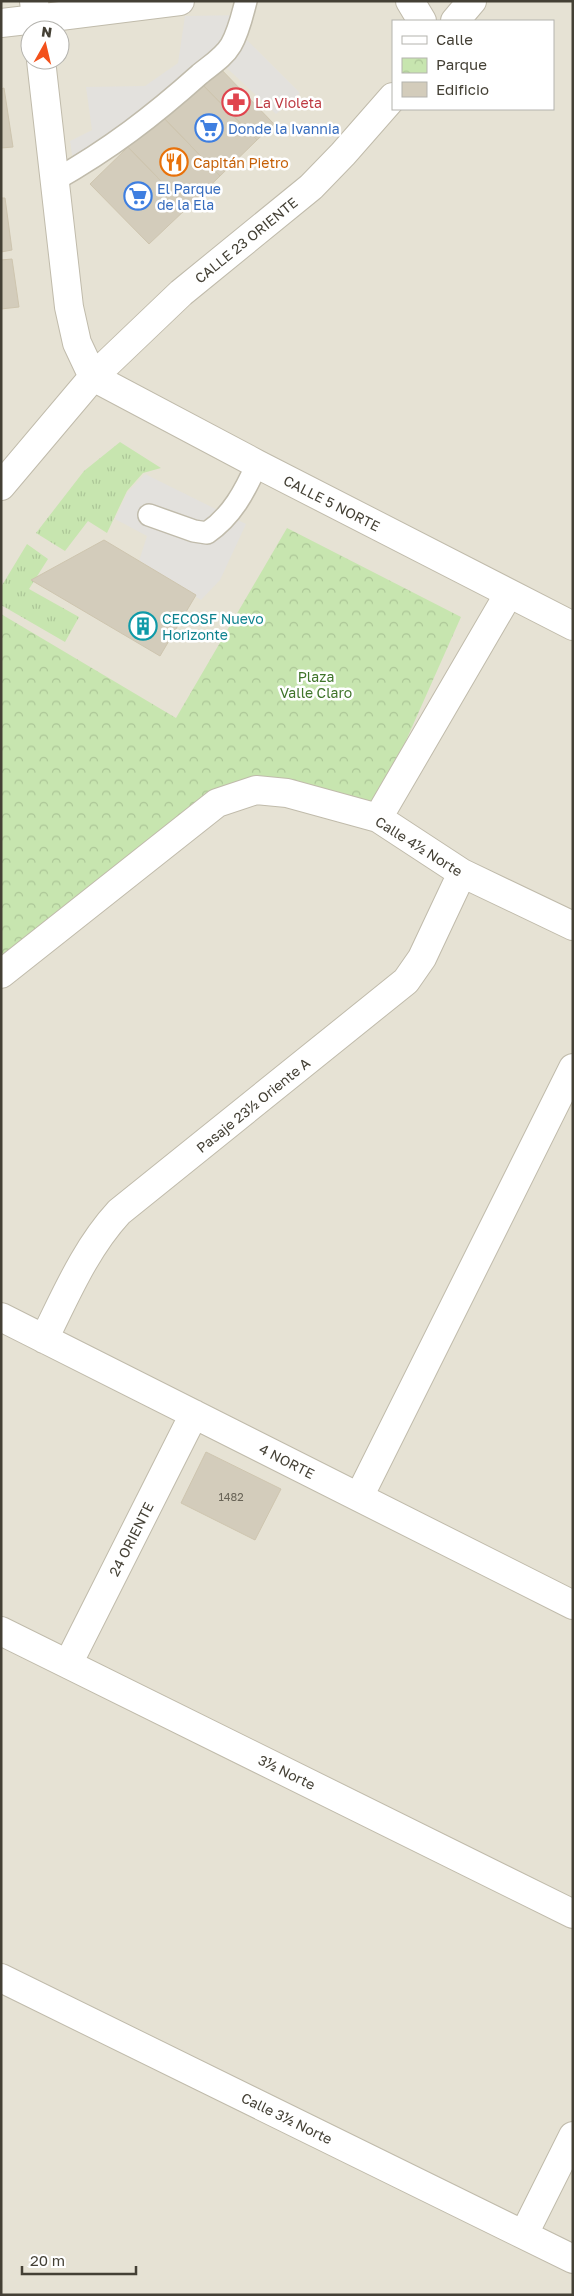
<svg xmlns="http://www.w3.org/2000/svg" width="574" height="2296" viewBox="0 0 574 2296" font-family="'Golos Text',sans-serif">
	<defs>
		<pattern id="grass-tufts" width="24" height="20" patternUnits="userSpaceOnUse" patternTransform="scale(1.25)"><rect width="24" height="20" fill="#c7e5af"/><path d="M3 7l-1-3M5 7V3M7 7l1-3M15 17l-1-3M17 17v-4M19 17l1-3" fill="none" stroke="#acc697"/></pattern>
		<pattern id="park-crowns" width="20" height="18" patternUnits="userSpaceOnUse" patternTransform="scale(1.25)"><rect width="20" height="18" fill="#c7e5af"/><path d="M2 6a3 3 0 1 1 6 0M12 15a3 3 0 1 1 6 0" fill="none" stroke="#acc697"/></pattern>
	</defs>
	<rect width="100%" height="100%" fill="#f2efe5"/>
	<path fill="#e6e2d4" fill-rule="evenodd" d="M1,1h572v2294h-572zM393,21h160v88h-160zM30,30h30v30h-30z"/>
	<path fill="url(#grass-tufts)" d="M120,442l41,26 -18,5 -16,18 -20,42 -19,-12 -23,30 -29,-18 48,-62z
		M27,544l21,15 -19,30 50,28 -14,25 -64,-37v-18z"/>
	<path fill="url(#park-crowns)" d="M287,528l174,89 -89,200 -118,-32 -253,181v-352l175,104z"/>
	<path fill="#e3e1dd" d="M245,15l1,24 54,54 -24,21 -61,-57 -139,124 -6,-40 22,-11 -6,-43 59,-1 33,-23 7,-47z
		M145,474l101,50 -26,56 -19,20 -62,-39 8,-25 -32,-17 12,-26z"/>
	<path fill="#d3ccbb" stroke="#cec5af" d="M215,63l59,61 -17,16 -59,-60z
		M198,80l59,60 -37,36 -59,-61z
		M4,88l9,59 -12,1v-59z
		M161,115l59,61 -33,32 -59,-61z
		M128,147l59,61 -38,36 -59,-60z
		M1,198h4l7,52 -11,2z
		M12,259l7,48 -18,2v-49z
		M104,540l92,55 -36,61 -129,-76z
		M206,1452l75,37 -26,51 -74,-37z"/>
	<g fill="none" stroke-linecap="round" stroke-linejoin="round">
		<g stroke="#c0bbab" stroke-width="24">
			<path id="service" d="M55,180c55,-31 98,-64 145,-106 11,-9 24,-17 31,-29 8,-14 11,-29 15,-44
				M149,515l45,16 13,2c25,-17 38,-42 50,-69"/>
		</g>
		<g stroke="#c0bbab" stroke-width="30">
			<path id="minor" d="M1,23l35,-4 -2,-18
				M378,818l130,-223
				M1,974l216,-171 39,-13 31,3 91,25 84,55 111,53
				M1,1317l572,288
				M44,1339c22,-44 41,-90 75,-127l287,-231 16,-23 40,-85
				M359,1497l214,-429
				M1,1631l572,283
				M68,1664l126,-250
				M1,1978l572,281
				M524,2234l49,-98"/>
		</g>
		<g stroke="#c0bbab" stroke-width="30">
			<path id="tertiary" d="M410,1l12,20
				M455,21l17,-20
				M37,30l-1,-11 144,-18
				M41,60l28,247 8,36 16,34
				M93,377l164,87 316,162
				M1,486l92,-109 88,-84 130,-106 32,-33 50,-57"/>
		</g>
		<use href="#service" stroke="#fff" stroke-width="21"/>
		<use href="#minor" stroke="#fff" stroke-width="28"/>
		<use href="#tertiary" stroke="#fff" stroke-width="28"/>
	</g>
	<defs>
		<g id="pharmacy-ring" transform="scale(1.4375)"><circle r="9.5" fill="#fff" stroke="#e0444e" stroke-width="1.5"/><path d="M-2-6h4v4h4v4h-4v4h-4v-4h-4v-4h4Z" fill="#e0444e"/></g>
		<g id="supermarket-ring" transform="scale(1.4375)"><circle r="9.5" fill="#fff" stroke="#3f7fe0" stroke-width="1.5"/><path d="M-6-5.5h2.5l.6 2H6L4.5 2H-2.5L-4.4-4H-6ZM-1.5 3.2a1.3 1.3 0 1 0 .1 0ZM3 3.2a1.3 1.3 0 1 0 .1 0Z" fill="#3f7fe0"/></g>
		<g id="restaurant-ring" transform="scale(1.4375)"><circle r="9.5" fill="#fff" stroke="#e8710a" stroke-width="1.5"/><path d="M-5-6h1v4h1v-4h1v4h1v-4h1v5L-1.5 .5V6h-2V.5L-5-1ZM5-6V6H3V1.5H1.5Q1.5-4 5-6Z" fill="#e8710a"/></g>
		<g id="building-ring" transform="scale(1.4375)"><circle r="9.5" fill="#fff" stroke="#0f9aa8" stroke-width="1.5"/><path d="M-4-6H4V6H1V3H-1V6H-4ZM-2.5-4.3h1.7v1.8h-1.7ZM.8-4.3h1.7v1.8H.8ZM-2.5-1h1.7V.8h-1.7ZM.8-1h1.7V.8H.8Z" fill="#0f9aa8"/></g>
	</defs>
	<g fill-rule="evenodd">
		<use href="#pharmacy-ring" x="236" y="102"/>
		<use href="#supermarket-ring" x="209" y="128"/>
		<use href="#restaurant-ring" x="174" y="162"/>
		<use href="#supermarket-ring" x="138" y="196"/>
		<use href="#building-ring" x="143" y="626"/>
	</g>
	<g text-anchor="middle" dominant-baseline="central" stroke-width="5" stroke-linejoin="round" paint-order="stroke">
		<g font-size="11" fill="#686356">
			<text x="231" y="1496">1482</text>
		</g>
		<g font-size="14" fill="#be3a42" stroke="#fff" text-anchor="start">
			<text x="255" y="102">La Violeta</text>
		</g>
		<g font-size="14" fill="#366cbe" stroke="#fff" text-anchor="start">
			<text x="228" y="128">Donde la Ivannia</text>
			<text x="157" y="188">El Parque<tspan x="157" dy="16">de la Ela</tspan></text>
		</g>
		<g font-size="14" fill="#c56008" stroke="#fff" text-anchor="start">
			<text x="193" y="162">Capitán Pietro</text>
		</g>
		<g font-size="14" fill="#444035" stroke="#fff">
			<text transform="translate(246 240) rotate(-39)">CALLE 23 ORIENTE</text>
			<text transform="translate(332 503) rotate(27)">CALLE 5 NORTE</text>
			<text transform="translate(419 846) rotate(32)">Calle 4½ Norte</text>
			<text transform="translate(253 1105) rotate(-39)">Pasaje 23½ Oriente A</text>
			<text transform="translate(287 1461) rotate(27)">4 NORTE</text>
			<text transform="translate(131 1539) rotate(-63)">24 ORIENTE</text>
			<text transform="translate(287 1772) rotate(26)">3½ Norte</text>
			<text transform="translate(287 2118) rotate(26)">Calle 3½ Norte</text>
		</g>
		<g font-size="14" fill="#0d838f" stroke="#fff" text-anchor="start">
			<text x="162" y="618">CECOSF Nuevo<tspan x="162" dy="16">Horizonte</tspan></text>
		</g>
		<g font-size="14" fill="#3f742a" stroke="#fff">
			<text x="316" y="676">Plaza<tspan x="316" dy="16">Valle Claro</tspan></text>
		</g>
	</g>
	<rect width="574" height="2296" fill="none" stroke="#444035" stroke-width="5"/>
	<rect x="392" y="20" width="162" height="90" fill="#ffffff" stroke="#b4b3ae"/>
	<rect x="402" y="36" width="25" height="8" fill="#ffffff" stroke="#b4b3ae"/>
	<text x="436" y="45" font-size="15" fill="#444035">Calle</text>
	<rect x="402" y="58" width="25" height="15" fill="url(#park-crowns)" stroke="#b4b3ae"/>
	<text x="436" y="70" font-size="15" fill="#444035">Parque</text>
	<rect x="402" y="82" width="25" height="15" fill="#d3ccbb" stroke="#b4b3ae"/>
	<text x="436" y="95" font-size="15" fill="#444035">Edificio</text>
	<g transform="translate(45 45) rotate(8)"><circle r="24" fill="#ffffff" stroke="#b4b3ae"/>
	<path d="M0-4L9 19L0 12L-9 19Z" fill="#f3511b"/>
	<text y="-8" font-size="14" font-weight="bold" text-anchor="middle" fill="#444035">N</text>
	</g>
	<path d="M22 2266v8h114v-8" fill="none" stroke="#444035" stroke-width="2.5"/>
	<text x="30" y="2266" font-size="15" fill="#444035" stroke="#ffffff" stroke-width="4" paint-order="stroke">20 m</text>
</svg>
